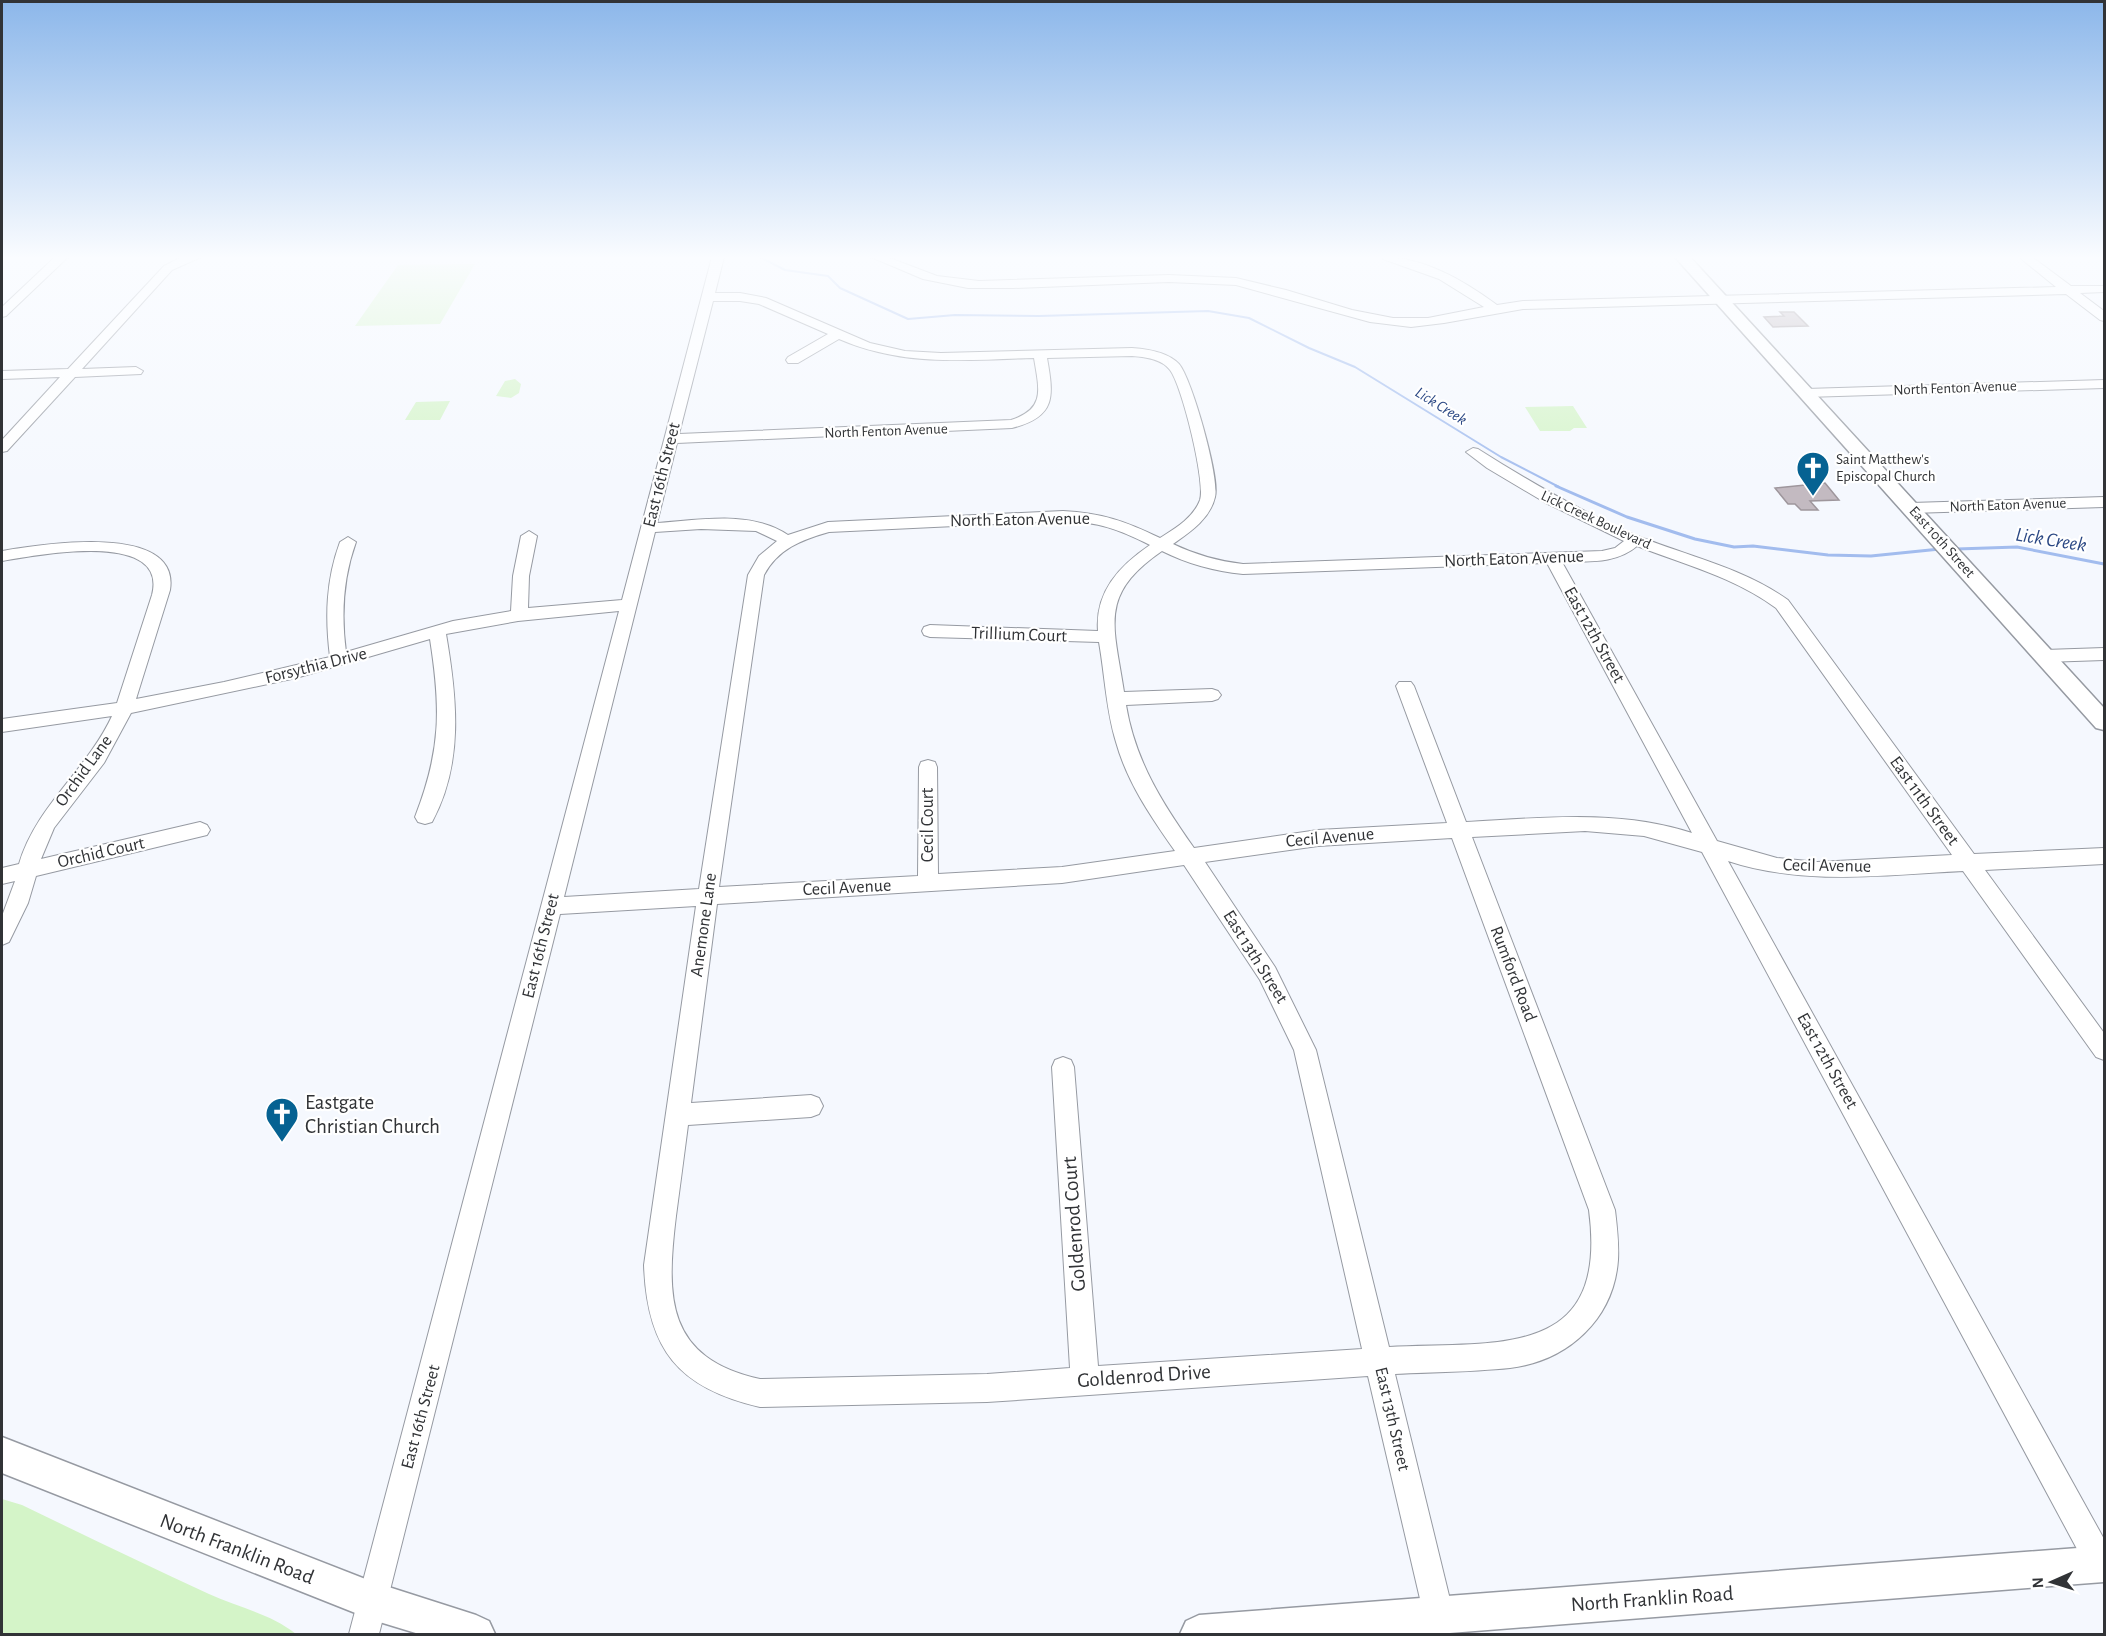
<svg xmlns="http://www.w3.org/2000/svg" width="2106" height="1636" viewBox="0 0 2106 1636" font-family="'Alegreya Sans',sans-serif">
	<rect width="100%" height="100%" fill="#f5f8fe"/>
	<path fill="#d4f4c8" d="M475,264l-35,60 -85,2 43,-61z
		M515,379l6,5 -2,9 -8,5 -15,-2 9,-15z
		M450,401l-10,19h-35l11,-18z
		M1573,406l14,22h-13l-4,3h-30l-15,-24z
		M2,1499l20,6c62,30 124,60 187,89 30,14 61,19 87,40h-294z"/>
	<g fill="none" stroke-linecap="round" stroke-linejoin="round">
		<path stroke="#a2bcee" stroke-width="2" d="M760,257l25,13 43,6 12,12 68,31 47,-4 84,1 169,-5 41,7 60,30 46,19 146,90 58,30"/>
		<path stroke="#a2bcee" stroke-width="3" d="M1556,486l71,31 68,22 39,8 19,-1 75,9 43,1 69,-7
			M1957,549l60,-2 87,17"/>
	</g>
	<path fill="#c3bac1" stroke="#9e969c" stroke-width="1.5" d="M1780,312h14l14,14 -35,1 -9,-10 20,-1z
		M1825,483l14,17 -29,1 8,9h-17l-6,-6h-7l-13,-16z"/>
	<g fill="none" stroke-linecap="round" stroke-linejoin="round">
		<g stroke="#969aa2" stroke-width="2">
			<path id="minor" d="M55,257h13l-62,59 -4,1v-10z
				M182,257h19l-29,13 -90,99 54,-2 7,4 -2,3 -66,3 -68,74 -5,1v-12l58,-63 -58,2v-8l66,-2 96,-103z
				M712,257h12l-9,36h25l26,5 104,45 35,8 36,2 191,-5c15,1 36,4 47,16 13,15 41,115 36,133 -5,22 -25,35 -42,47 23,11 44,17 70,20l359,-13 13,-3 9,-7 -78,-38 -59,-35 -21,-16 7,-4 5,1c52,33 105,64 162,88 51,20 103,31 148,63l186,254 130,-6v16l-119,6 119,163v27l-8,-3 -133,-186c-79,4 -159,15 -235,-10l376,678v39l-13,-3 -389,-723 -58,-16 -59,-5 -113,6 143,373c2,17 4,33 3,50 -4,59 -50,101 -108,108 -38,4 -77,4 -115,6l59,242 -4,11 -11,4 -11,-4 -4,-11 -56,-240 -381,26 -227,5c-82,-19 -113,-58 -116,-142l52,-359 -136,8 -181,720h-30l270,-1023 -101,10 -72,13c11,64 18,129 -14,188l-7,2 -7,-2 -3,-5c26,-67 26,-108 15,-178l-134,39 -165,35 -27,50 -50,65 -13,31 159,-37 7,3 3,5 -3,5 -171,41 -8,27 -19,39 -7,3v-29l13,-35 -13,3v-16l17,-4c17,-58 68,-94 93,-148l-110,16v-13l115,-16 35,-108c17,-66 -116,-40 -150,-34v-10c36,-6 179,-30 168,39l-34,109 88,-17 106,-25c-5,-40 -4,-77 10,-115l8,-5 8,5c-13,36 -15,72 -10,110l107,-31 58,-10 2,-35 8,-40 8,-5 8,5 -8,40 -1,32 94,-8zM713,301h27l19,3 69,30 -40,23 -2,3 2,3h10l41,-24c65,28 126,21 195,19 5,31 12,51 -23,62l-332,14zM1132,356c13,1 30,3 38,14 12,15 36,113 30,130 -7,18 -24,28 -40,38 -35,-17 -58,-25 -97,-27l-235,11 -40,13c-37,-25 -88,-15 -131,-12l20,-80 335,-15c44,-11 42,-31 35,-70zM1063,521c36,1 55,8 87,24 -31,21 -55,47 -52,86l-168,-6 -6,2 -2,4 2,4 6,2 169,5c6,34 7,68 17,100 11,40 35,75 59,109l-113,16 -124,7 -1,-107 -2,-5 -7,-2 -7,2 -2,5 -1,109 -199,11 45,-312c14,-26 37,-35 65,-43zM701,529l55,2 21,10 -18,15 -11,19 -49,314 -135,8 91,-365zM1637,546c48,19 97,31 139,62l176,247 -135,7 -40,-4 -60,-17 -155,-279c27,-1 54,2 75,-16zM1162,551c26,13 52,20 81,23l304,-11 145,270c-74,-24 -150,-15 -226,-11l-52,-136 -3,-4h-12l-3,4 51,137 -129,7 -124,18c-32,-45 -59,-88 -68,-143l86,-4 6,-2 3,-4 -3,-4 -6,-2 -88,3c-10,-67 -26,-97 38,-141zM1452,838l137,372c20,151 -92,131 -200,137l-73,-297 -41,-83 -70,-105 113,-16zM1184,865l76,115 34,70 68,299 -264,17 -24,-299 -3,-7 -8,-3 -8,3 -3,7 18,301 -83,6 -227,5c-94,-21 -94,-81 -84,-163 4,-30 8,-60 12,-91l123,-8 8,-3 4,-8 -4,-8 -8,-3 -120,8 26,-199 345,-21z
				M871,257h16l50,19 42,5 190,-6 67,3 50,12 66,20 41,8h35l56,-11 -45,-28 -56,-20 -2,-2c43,0 82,23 116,48l26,-4 533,-14 -37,-30h13l39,29h33v6l-24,1 24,18v10l-4,-1 -34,-26 -543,15 -79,14 -33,4 -41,-5 -134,-37 -67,-3 -156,6h-45l-45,-9z
				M2104,380v8l-298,9 -7,-4 7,-4z
				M2104,497v10l-193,6 -8,-5 8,-5z
				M2104,648v12l-59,2 -6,-2 -3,-4 3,-4 6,-2z"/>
		</g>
		<g stroke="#969aa2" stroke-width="3">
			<path id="major" d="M1675,257h15l414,451v22l-8,-2z
				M2,1437l371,145 103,33 13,6 6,13h-76l-46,-14 -371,-147z
				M2104,1546v36l-667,52h-257l6,-13 13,-6z"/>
		</g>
		<use href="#minor" fill="#fff" fill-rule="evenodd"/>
		<use href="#major" fill="#fff" fill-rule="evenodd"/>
	</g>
	<linearGradient id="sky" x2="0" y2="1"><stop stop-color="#8cb7ea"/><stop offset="0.53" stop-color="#fafcff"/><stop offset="1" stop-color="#fafcff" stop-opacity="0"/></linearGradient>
	<rect width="2106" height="486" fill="url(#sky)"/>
	<defs>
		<g id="church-pin" transform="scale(1.725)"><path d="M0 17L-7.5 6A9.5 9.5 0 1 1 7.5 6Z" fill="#066292" stroke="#fff"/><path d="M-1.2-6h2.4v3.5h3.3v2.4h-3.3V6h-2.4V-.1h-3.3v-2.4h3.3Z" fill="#fff"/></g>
	</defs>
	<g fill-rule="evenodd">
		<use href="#church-pin" x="1813" y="468"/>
		<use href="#church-pin" x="282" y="1114"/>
	</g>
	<g text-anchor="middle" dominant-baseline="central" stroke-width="4.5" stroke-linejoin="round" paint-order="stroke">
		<g font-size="15" fill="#313336" stroke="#fff">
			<text transform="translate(1955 388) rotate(-2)">North Fenton Avenue</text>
			<text transform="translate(886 431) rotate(-2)">North Fenton Avenue</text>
			<text transform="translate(2008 505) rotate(-2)">North Eaton Avenue</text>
			<text transform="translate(1596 520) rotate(25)">Lick Creek Boulevard</text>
			<text transform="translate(1942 542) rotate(48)">East 10th Street</text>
		</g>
		<g font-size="15" fill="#313336" stroke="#fff" text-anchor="start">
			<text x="1836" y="459">Saint Matthew's<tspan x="1836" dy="17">Episcopal Church</tspan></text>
		</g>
		<g font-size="16" font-style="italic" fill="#2b4884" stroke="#fff">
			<text transform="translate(1441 406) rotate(32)">Lick Creek</text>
		</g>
		<g font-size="18" fill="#313336" stroke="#fff">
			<text transform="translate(662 475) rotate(-76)">East 16th Street</text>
			<text transform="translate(1020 520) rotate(-1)">North Eaton Avenue</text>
			<text transform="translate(1514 559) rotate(-2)">North Eaton Avenue</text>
			<text transform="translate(1019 635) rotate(2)">Trillium Court</text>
			<text transform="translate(1594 635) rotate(61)">East 12th Street</text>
			<text transform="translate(316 666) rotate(-14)">Forsythia Drive</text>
			<text transform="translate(84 771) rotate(-54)">Orchid Lane</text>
			<text transform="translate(1924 801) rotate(54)">East 11th Street</text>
			<text transform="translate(928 825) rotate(-90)">Cecil Court</text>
			<text transform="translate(1330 838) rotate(-5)">Cecil Avenue</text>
			<text transform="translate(101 853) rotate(-13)">Orchid Court</text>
			<text transform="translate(1827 866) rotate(1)">Cecil Avenue</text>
			<text transform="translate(847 888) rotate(-3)">Cecil Avenue</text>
			<text transform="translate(704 925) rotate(-82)">Anemone Lane</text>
			<text transform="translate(541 946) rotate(-76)">East 16th Street</text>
			<text transform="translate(1255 957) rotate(58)">East 13th Street</text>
			<text transform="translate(1513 974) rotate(69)">Rumford Road</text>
			<text transform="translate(1827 1061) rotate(61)">East 12th Street</text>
			<text transform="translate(421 1417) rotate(-75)">East 16th Street</text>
			<text transform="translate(1392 1419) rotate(77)">East 13th Street</text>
		</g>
		<g font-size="20" font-style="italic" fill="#2b4884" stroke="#fff">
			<text transform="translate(2051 540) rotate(9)">Lick Creek</text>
		</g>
		<g font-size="21" fill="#313336" stroke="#fff" text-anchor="start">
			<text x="305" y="1102">Eastgate<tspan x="305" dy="24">Christian Church</tspan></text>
		</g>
		<g font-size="21" fill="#313336" stroke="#fff">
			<text transform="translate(1074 1224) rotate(-94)">Goldenrod Court</text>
			<text transform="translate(1144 1376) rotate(-4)">Goldenrod Drive</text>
			<text transform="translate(237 1549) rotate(21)">North Franklin Road</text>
			<text transform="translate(1652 1599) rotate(-4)">North Franklin Road</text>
		</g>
	</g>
	<rect width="2106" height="1636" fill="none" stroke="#313336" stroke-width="6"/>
	<g transform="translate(2052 1582) rotate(267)" stroke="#ffffff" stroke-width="4.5" paint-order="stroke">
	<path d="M0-4.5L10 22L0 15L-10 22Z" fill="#313336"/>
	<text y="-9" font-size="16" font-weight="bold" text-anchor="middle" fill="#313336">N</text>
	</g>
</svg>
